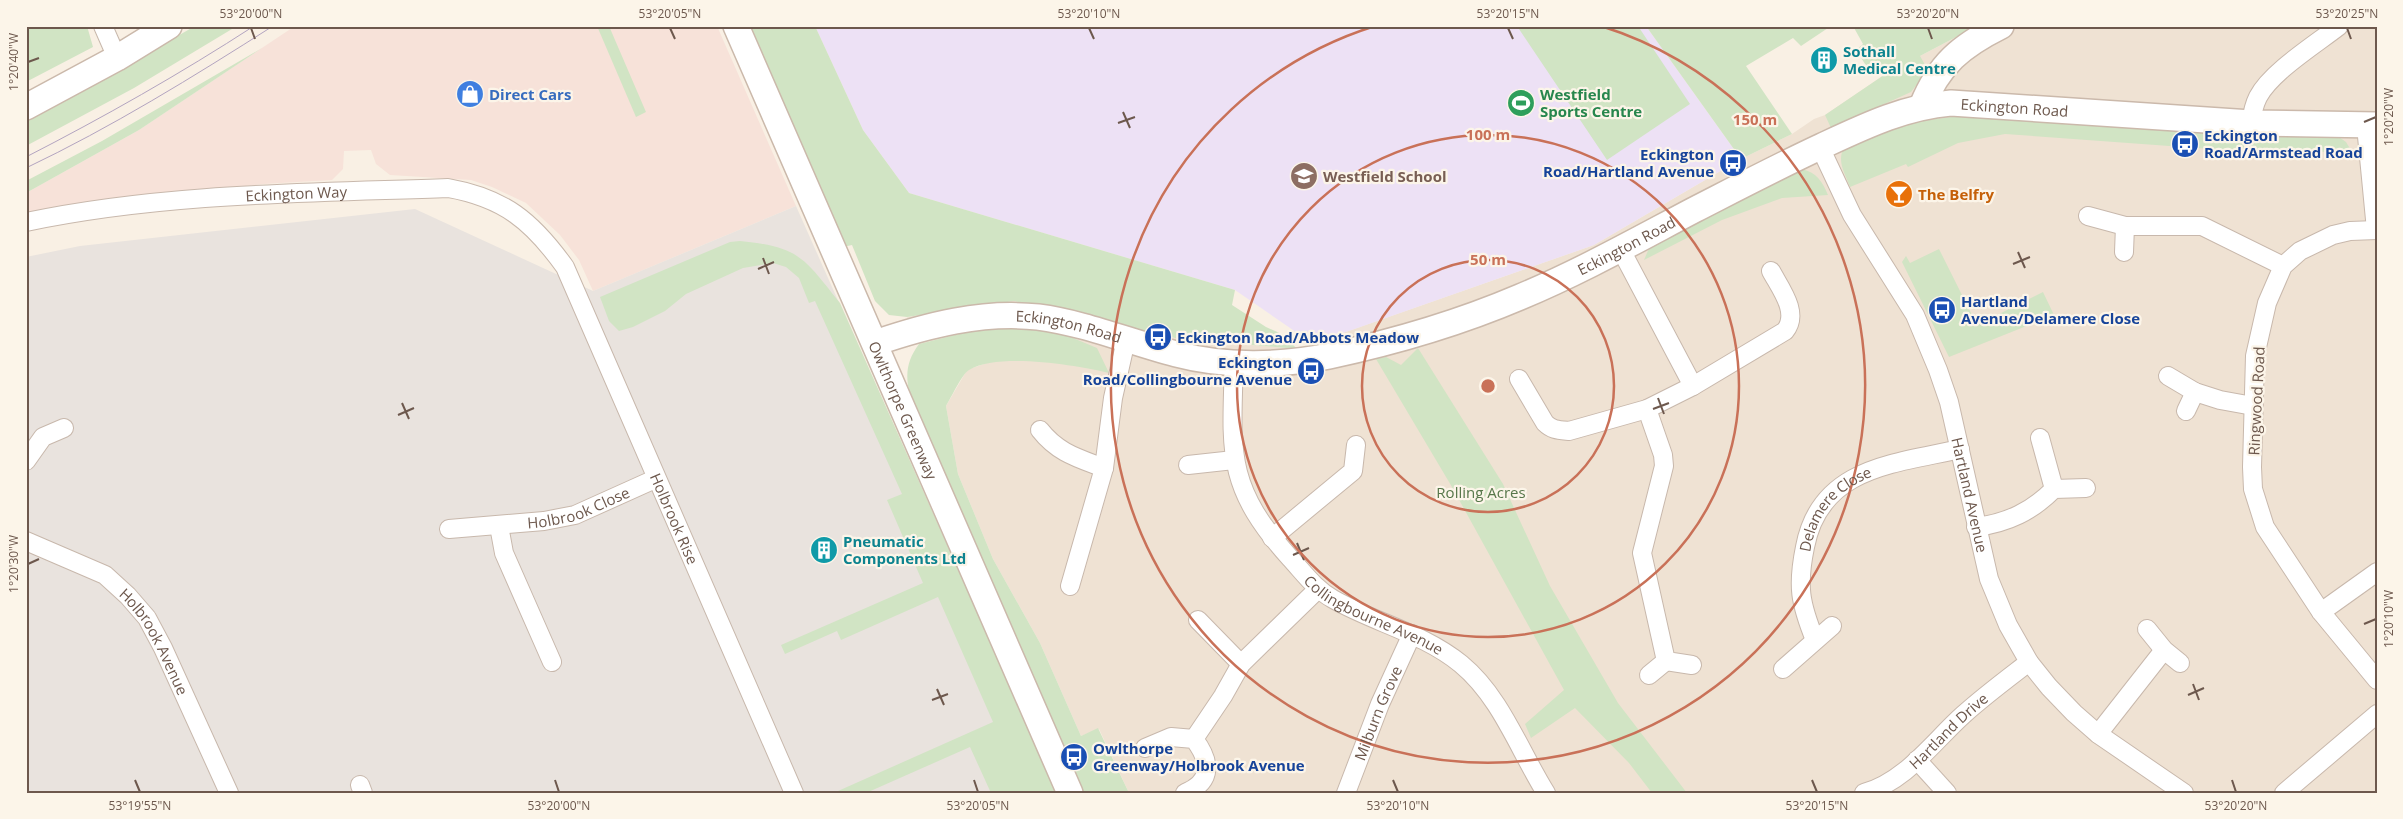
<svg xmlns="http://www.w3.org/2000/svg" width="2403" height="819" viewBox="0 0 2403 819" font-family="'Open Sans',sans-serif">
	<rect width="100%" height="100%" fill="#f9f0e4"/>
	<path fill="#efe2d3" d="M1977,26h400v767h-1248l-30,-64 -18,7 -41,-93 -47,-84 -35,-85 -12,-68 21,-36 28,-10 -24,-29 -52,13 -12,-27 107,-16 161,37 122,11 297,-104 147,-86 51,-25 22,-15 11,-4 59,-40z"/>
	<path fill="#f7e2d9" d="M295,26h422l79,180 -203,85 -14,-31 -19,-25 -34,-32 -34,-16 -21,-7 -81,-5 -14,-11 -5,-14 -27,1 -1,18 -11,11 -69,4 -237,29v-20l113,-63z"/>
	<path fill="#e9e3de" d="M796,206l261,587h-1031v-536l54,-11 335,-37 178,82z"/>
	<path fill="#ede1f5" d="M815,26h831l95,133 -147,86 -285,100 -16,-15 -58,-40 -326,-97 -46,-63z"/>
	<path fill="#d1e4c4" d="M26,26h61l6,21 -67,35z
		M195,26h42l-103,62 -108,58v-27l96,-51z
		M597,26h12l37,86 -10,5z
		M749,26h66l48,104 46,63 326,97 -3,15 34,22 18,8 13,14 -122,-11 -161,-37 -107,16 -18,-2 -14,-14 -23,-56 -9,2z
		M1517,26h121l52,78 -83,56z
		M1646,26h185l-30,20 -8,-8 -47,28 46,68 -51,25z
		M1853,26h124l-57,30 8,14 -17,22 -80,36 -6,-13 59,-40 -9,-13 -8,5 -11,-17 7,-6z
		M262,48l-123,82 -113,63v-12l76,-40z
		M1971,115l164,12 164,10h40l7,5 6,10 -114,-1 -233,-17 -47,9 -50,24 -2,-3 -56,23c-4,-11 -13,-25 -7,-37 10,-22 104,-33 128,-35z
		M1802,169c15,4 20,12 26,26l-46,3 -60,22 -78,40 6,-14z
		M740,241c60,6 64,17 100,62l217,490h-66l-21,-46 -104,46 -28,-2 155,-69 -55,-125 -97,43 -4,-9 -52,23 -4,-9 142,-62 -36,-83 15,-6 -87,-193 -6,2 -10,-25 -13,-11 -13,-4 -30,5 -57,26 -21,17 -32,16 -14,4 -10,-10 -9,-24 130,-55z
		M1939,249l38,76 66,-33 11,23 -105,42 -47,-95 4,-6 4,7z
		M1007,327l54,6 36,15 12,25c-32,-8 -111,-21 -140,-3 -7,4 -18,28 -23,36l12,68 35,85 47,84 41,93 17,-8 31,65h-45l-175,-402c-4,-19 -1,-32 10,-47l52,-13z
		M1418,348l85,136 47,102 68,117 69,90h-35l-23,-30 -54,-55 -44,30 -6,-14 39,-34 -112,-203 -76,-128 10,-2 15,8z"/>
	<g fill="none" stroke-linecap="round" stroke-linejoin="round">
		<g stroke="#c8b8ac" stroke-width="20">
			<g id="street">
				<path d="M103,26l14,32"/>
				<path d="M2251,123c1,-8 3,-18 7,-26 13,-25 58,-53 81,-71"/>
				<path d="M2366,126l10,104"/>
				<path id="s1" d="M1820,147l32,68 63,100 23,55 11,32 40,177 19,46 21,37 20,25 25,26 24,21 86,59"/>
				<path d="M2088,216l37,10h77l81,40"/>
				<path id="s2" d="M26,222c138,-29 282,-29 422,-34 56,10 84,33 117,79l229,526"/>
				<path d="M2377,230l-27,1 -17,4 -33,16 -17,15 -16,37 -12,53 -3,111 1,22 12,38 56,85 56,68"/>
				<path d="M1620,248l73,138"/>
				<path d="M2124,252l1,-26"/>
				<path id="s3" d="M1234,363c-3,90 -8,124 56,195 13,14 25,31 43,41 42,24 90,34 128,65 40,33 58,86 85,129"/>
				<path d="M2168,376l27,16 25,8 33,6"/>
				<path d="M1519,379l26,44c7,7 13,7 24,8l78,-22 46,-23 92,-55c15,-18 -5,-43 -14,-60"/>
				<path d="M1647,409l16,46 1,11 -22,87 24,108 26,4"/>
				<path d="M2186,411l9,-19"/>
				<path d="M1040,430c18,23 38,28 64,38"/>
				<path d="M2040,438l14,51"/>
				<path d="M26,461l17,-24 21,-9"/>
				<path d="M1188,465l46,-5"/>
				<path d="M499,526l5,27 48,109"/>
				<path d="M1976,527c32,-4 56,-16 78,-38l32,-1"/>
				<path id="s4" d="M449,529l95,-8 31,-6 80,-36"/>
				<path d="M1272,538l81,-67 3,-26"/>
				<path id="s5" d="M26,541l79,34 23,21 19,22 16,30 66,145"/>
				<path d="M1070,586l34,-118 9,-70 13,-58"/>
				<path d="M2321,612l56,-40"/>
				<path d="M1198,620l43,44"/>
				<path d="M2147,629l17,21 16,13"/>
				<path id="s6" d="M1815,640c-15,-37 -18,-54 -10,-93 15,-80 89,-83 155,-98"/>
				<path d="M1783,669l49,-43"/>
				<path d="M1649,675l17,-14"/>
				<path d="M2098,734l66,-84"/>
				<path d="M1194,739l29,-43 18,-32 77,-75"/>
				<path d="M1145,748l26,-11 23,2c16,21 20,42 -9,54"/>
				<path d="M1917,760l30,33"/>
				<path d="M360,785l3,8"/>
				<path id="s7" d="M1346,793l34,-89 32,-70"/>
				<path id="s8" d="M1864,793c41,-11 69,-51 99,-78 21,-19 44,-36 66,-53"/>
				<path d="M2284,793l93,-79"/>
			</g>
		</g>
		<g stroke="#cbb9ab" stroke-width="28">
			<g id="secondary">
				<path id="s9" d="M736,26l334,767"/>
				<path d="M1922,106c17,-42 39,-60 79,-80"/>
				<path d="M26,107l91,-49 52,-32"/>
				<path id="s10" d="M875,343c53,-18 107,-32 163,-26 46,6 92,25 138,37 49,13 104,12 153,2 65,-14 130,-33 191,-59 60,-25 117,-57 174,-87 43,-22 85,-44 128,-64 43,-20 82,-39 129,-43l300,20 126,2"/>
			</g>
		</g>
		<use href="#street" stroke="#fff" stroke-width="18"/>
		<use href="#secondary" stroke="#fff" stroke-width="25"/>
		<path stroke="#b3a4c0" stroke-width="1" d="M26,157c78,-40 154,-83 228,-131
			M26,168c86,-41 167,-91 247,-142"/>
	</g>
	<path fill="none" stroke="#6d584d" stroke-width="2" d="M251,28l4,11M670,28l5,11M1089,28l5,11M1508,28l5,11M1928,28l4,11M2347,28l4,11M28,62l11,-4M1123,112l7,16M2364,122l12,-5M1118,123l17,-6M2018,252l7,16M763,258l6,16M2013,264l17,-7M758,269l16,-7M1658,398l6,16M402,403l7,16M1653,409l16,-6M398,415l16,-7M1297,543l7,17M1293,555l16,-7M28,564l11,-5M2364,624l12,-5M2193,684l6,16M937,689l7,16M2188,695l16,-7M932,700l16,-6M135,780l5,12M555,780l4,12M974,780l4,12M1393,780l5,12M1812,780l5,12M2232,780l4,12"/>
	<g fill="none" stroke="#c97158" stroke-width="2.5">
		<circle cx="1488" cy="386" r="126"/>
		<circle cx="1488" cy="386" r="251"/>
		<path d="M1601 26A377 377 0 1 1 1375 26"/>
	</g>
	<defs>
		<g id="building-disc" transform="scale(1.4375)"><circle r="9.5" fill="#0f9aa8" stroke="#fcf5e9"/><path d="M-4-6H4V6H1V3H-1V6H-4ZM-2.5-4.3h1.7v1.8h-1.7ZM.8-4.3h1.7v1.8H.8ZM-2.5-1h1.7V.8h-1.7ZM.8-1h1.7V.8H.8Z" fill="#fff"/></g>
		<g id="shop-disc" transform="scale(1.4375)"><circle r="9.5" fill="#3f7fe0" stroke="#fcf5e9"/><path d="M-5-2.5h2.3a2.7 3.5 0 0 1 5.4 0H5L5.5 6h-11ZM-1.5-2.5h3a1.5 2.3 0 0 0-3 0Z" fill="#fff"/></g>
		<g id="stadium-disc" transform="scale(1.4375)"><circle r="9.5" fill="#2e9e5b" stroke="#fcf5e9"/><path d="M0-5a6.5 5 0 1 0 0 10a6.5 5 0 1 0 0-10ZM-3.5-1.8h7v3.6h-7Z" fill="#fff"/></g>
		<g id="bus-disc" transform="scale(1.4375)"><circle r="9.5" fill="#1a4fb4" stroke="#fcf5e9"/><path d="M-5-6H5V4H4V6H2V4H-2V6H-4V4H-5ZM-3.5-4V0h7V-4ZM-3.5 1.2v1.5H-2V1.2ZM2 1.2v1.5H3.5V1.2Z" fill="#fff"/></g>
		<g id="school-disc" transform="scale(1.4375)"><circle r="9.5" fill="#8d6e63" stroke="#fcf5e9"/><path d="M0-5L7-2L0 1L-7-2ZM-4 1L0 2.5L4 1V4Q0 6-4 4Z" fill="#fff"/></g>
		<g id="bar-disc" transform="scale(1.4375)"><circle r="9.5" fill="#e8710a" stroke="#fcf5e9"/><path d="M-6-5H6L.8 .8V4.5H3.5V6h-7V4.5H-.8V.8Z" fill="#fff"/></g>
	</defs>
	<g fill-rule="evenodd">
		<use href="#building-disc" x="1824" y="60"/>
		<use href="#shop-disc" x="470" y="94"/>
		<use href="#stadium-disc" x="1521" y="103"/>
		<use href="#bus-disc" x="2185" y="144"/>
		<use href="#bus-disc" x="1733" y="163"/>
		<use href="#school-disc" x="1304" y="176"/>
		<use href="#bar-disc" x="1899" y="194"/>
		<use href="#bus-disc" x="1942" y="310"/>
		<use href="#bus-disc" x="1158" y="337"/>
		<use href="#bus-disc" x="1311" y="371"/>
		<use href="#building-disc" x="824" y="550"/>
		<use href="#bus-disc" x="1074" y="757"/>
	</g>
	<g text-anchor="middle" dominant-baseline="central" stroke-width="4.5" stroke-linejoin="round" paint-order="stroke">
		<g font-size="15" font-weight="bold" fill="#0d838f" stroke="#fcf5e9" text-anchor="start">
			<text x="1843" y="51">Sothall<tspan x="1843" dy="17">Medical Centre</tspan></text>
			<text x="843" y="541">Pneumatic<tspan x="843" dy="17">Components Ltd</tspan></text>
		</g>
		<g font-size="15" font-weight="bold" fill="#366cbe" stroke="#fcf5e9" text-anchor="start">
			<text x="489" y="94">Direct Cars</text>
		</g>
		<g font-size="15" font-weight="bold" fill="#27864d" stroke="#fcf5e9" text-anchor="start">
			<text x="1540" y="94">Westfield<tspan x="1540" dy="17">Sports Centre</tspan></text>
		</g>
		<g font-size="15" fill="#6d584d" stroke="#fcf5e9">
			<text stroke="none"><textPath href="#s10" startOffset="1202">Eckington Road</textPath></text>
			<text stroke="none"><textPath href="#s2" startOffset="272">Eckington Way</textPath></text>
			<text stroke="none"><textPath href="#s10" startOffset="782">Eckington Road</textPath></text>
			<text stroke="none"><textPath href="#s10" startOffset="198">Eckington Road</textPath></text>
			<text transform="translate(2256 401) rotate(-87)">Ringwood Road</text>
			<text stroke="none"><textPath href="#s9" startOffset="419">Owlthorpe Greenway</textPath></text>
			<text stroke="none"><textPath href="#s1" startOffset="382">Hartland Avenue</textPath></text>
			<text stroke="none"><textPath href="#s4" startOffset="132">Holbrook Close</textPath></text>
			<text stroke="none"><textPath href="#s6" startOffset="146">Delamere Close</textPath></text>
			<text stroke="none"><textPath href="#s2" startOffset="844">Holbrook Rise</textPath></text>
			<text stroke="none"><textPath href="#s3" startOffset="314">Collingbourne Avenue</textPath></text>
			<text stroke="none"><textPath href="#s5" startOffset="170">Holbrook Avenue</textPath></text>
			<text stroke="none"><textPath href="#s7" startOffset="86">Milburn Grove</textPath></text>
			<text stroke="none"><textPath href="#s8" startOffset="106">Hartland Drive</textPath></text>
		</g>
		<g font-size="15" font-weight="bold" fill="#164399" stroke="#fcf5e9" text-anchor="start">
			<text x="2204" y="135">Eckington<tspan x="2204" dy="17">Road/Armstead Road</tspan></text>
			<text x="1714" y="154" text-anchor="end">Eckington<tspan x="1714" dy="17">Road/Hartland Avenue</tspan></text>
			<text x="1961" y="301">Hartland<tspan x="1961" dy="17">Avenue/Delamere Close</tspan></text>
			<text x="1177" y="337">Eckington Road/Abbots Meadow</text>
			<text x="1292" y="362" text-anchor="end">Eckington<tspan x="1292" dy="17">Road/Collingbourne Avenue</tspan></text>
			<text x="1093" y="748">Owlthorpe<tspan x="1093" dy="17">Greenway/Holbrook Avenue</tspan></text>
		</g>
		<g font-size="15" font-weight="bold" fill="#785e54" stroke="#fcf5e9" text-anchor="start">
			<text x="1323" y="176">Westfield School</text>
		</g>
		<g font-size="15" font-weight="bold" fill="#c56008" stroke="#fcf5e9" text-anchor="start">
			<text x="1918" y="194">The Belfry</text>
		</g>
		<g font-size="15" fill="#57774a" stroke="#fcf5e9">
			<text x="1481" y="492">Rolling Acres</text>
		</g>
	</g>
	<circle cx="1488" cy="386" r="8" fill="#c97158" stroke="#fcf5e9" stroke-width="2.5"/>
	<g font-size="15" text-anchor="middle" font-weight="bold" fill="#c97158" stroke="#fcf5e9" stroke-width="4.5" stroke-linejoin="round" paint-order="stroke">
		<text x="1755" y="125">150 m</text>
		<text x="1488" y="140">100 m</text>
		<text x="1488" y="265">50 m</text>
	</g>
	<rect width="2403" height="819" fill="none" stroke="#fcf5e9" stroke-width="55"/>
	<rect x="28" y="28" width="2348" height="764" fill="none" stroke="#6d584d" stroke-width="2"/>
	<g font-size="12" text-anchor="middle" fill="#6d584d">
		<text x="251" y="18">53°20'00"N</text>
		<text x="670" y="18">53°20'05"N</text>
		<text x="1089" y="18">53°20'10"N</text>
		<text x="1508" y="18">53°20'15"N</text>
		<text x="1928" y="18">53°20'20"N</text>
		<text x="2347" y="18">53°20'25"N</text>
		<text transform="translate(14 62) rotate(-90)" y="4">1°20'40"W</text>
		<text transform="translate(2389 117) rotate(-90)" y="4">1°20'20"W</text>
		<text transform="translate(14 564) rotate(-90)" y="4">1°20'30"W</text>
		<text transform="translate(2389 619) rotate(-90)" y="4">1°20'10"W</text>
		<text x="140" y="810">53°19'55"N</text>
		<text x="559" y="810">53°20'00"N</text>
		<text x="978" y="810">53°20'05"N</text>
		<text x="1398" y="810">53°20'10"N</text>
		<text x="1817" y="810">53°20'15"N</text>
		<text x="2236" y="810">53°20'20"N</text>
	</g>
</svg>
